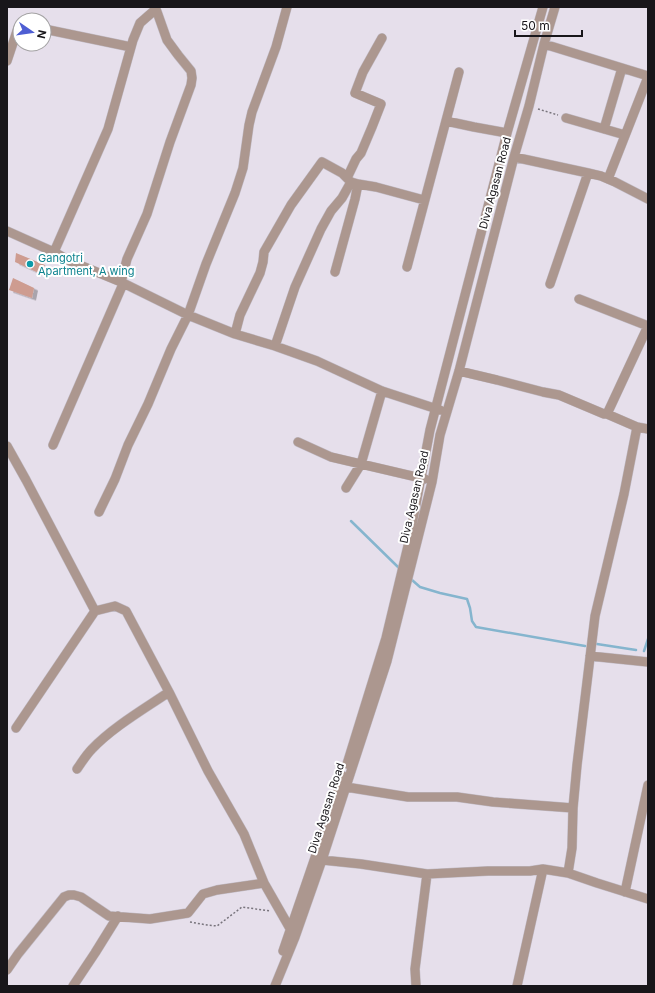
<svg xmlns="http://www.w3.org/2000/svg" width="655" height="993" viewBox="0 0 655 993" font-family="Inter,sans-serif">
	<defs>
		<filter id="shadow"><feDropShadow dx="4" dy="2.5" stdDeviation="0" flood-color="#0004"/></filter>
	</defs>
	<rect width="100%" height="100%" fill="#e6dfeb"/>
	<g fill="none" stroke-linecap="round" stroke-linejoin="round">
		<path stroke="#85b5ce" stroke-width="2.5" d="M351,521l48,47
			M412,580l8,7 20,6 27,6 3,9 2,13 4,6 109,19
			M597,644l39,6
			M644,651l4,-12"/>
	</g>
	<path fill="#ce9c90" filter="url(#shadow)" d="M16,253l29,12 -4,9 -26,-12z
		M13,278l21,10 -2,10 -23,-8z"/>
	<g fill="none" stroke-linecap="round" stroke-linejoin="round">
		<g stroke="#c1bbc5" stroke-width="10">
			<path id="minor" d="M44,29l87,18
				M544,44l104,32
				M7,61l11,-33 2,-1
				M566,118l59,17
				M446,121l28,6 33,6
				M604,129l18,-61
				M514,157l74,16 13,3 14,6 33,17
				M347,178l9,-19 5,-6 11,-26 9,-23 -26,-11 8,-21 19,-34
				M608,179l40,-102
				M7,231l47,21 16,9 51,21 67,33 47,19 40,12 42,15 65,30 58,19
				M54,252l54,-123 25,-89 7,-17 16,-14v-2
				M407,267l52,-195
				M335,272l20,-73 3,-15
				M121,282l6,-23 20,-45 23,-72 21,-57 1,-7 -1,-7 -13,-16 -11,-15 -11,-31
				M550,284l38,-111
				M579,299l69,27
				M235,334l5,-19 20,-42 3,-11 1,-10 27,-47 31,-43 20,11 9,9 7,2 18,3 48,13
				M275,346l20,-59 26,-58 10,-18 11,-13 9,-16
				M459,371l38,9 46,12 16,3 45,19h3l30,13
				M607,414l41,-88
				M298,442l33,15 94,22
				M53,445l70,-161
				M7,446l19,34 69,131 20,-5 11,5 43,81 39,79 36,63 20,49 28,49
				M346,488l15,-24 21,-73
				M99,512l16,-33 13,-34 20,-41 23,-55 17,-34 18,-51 29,-71 8,-25 6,-43 3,-13 24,-65 11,-40
				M590,656l58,6
				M16,728l79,-117
				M347,764l39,-126 22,-92 22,-116 77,-297 36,-126
				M77,769c5,-7 9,-14 15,-20 21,-22 52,-40 77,-57
				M346,787l62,10h49l36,5 80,6
				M322,860l39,4 66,10 61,-3h42l13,-2 25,4 29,10 51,16
				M568,873l4,-25 1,-40 4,-43 18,-149 29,-122 13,-67 11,2
				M625,892l23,-107
				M283,951l60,-175
				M7,970l11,-16 46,-57 5,-2h5l7,2 28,19 41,3 38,-6 15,-19 14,-4 47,-7
				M73,986l22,-33 23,-37
				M275,986l20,-49 27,-77 65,-199 45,-179 8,-47 19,-64 55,-214 15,-51 15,-62 11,-37
				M416,986l-1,-17 12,-95
				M517,986l26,-117"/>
		</g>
		<path stroke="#78747c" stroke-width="1.5" stroke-dasharray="2 2" stroke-linecap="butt" d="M538,109l20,6
			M190,922l17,3 10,1 25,-19 28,4"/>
		<use href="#minor" stroke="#ac978f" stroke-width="9"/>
	</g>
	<circle fill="#0f9aa8" stroke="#fff" stroke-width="1.5" cx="30" cy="264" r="4"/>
	<g text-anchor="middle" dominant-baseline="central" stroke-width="4" stroke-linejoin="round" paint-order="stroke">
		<g font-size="11" fill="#18161a" stroke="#fff">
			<text transform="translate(495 183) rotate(-75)">Diva Agasan Road</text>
			<text transform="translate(414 497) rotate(-77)">Diva Agasan Road</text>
			<text transform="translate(326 808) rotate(-72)">Diva Agasan Road</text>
		</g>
		<g font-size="11" fill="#0d838f" stroke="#fff" text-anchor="start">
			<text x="38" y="258">Gangotri<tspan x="38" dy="13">Apartment, A wing</tspan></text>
		</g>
	</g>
	<rect width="655" height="993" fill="none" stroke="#18161a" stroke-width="16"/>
	<g transform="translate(32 32) rotate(103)"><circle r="19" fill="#ffffff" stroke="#a3a2a3"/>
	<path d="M0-3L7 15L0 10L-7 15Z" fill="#4e5ed3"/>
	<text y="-6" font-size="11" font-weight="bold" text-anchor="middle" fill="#18161a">N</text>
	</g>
	<path d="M515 30v6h67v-6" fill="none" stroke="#18161a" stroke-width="2"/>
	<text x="521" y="30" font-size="12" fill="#18161a" stroke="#ffffff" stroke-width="3" paint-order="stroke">50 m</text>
</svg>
